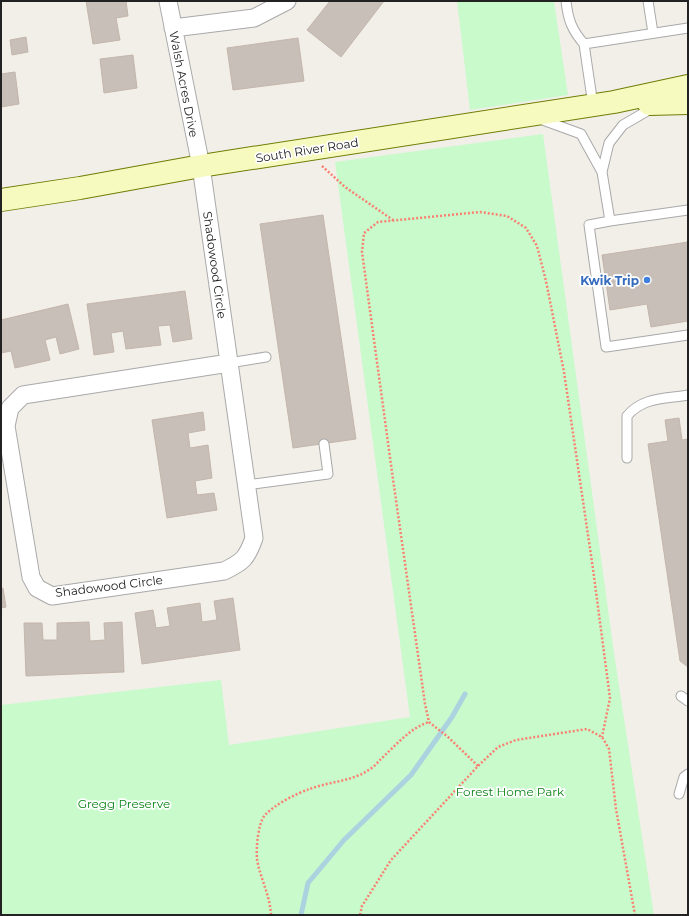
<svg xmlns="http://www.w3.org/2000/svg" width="689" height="916" viewBox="0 0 689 916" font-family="Montserrat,sans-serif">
	<rect width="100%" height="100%" fill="#f2efe9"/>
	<path fill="#c8facc" d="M457,1h97l14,94 -98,15z
		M543,134l71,519 40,262h-653v-210l220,-25 8,65 181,-28 -75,-555z"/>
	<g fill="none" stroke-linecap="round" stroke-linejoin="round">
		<path stroke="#aad3df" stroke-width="5" d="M301,915l7,-32 36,-43 67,-65 41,-58 13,-23"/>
	</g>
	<path fill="#c7bfb8" stroke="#c4b6ab" d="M86,1h40l2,15 -12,2 4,22 -27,4z
		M330,1h54l-43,56 -34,-27z
		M26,37l2,15 -16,3 -2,-15z
		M298,38l6,43 -71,9 -6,-42z
		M133,55l4,33 -33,5 -4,-34z
		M15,72l4,32 -18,3v-33z
		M323,215l33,224 -63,9 -33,-224z
		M688,242v79l-37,6 -4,-23 -37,6 -8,-55z
		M185,291l7,48 -19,3 -3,-17 -12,1 3,19 -35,4 -3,-18 -12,2 3,19 -20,3 -7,-51z
		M68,304l11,45 -19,5 -4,-17 -11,3 5,20 -35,8 -4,-17 -10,2v-33z
		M203,412l2,18 -17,3 2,15 18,-3 4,33 -17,3 2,14 17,-2 3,17 -50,8 -15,-98z
		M679,418l3,22 6,-1v228l-8,-6 -32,-217 20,-3 -3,-21z
		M3,588l3,19 -5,1v-19z
		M233,598l7,52 -98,14 -7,-51 18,-3 3,18 14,-2 -3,-18 33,-5 2,19 15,-2 -3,-19z
		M89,622l1,19 15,-1 -1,-17 18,-1 2,50 -98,4 -2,-53h18l1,17h14v-17z"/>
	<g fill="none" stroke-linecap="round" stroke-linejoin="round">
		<g stroke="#a9a9a9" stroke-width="11">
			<path id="lane" d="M566,1c2,19 6,29 18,43
				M648,1l5,32
				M593,105l-9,-61 104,-16
				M540,119l41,15 21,38 8,49 78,-11
				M602,172l7,-29 14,-18 31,-18
				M610,221l-21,4 17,122 82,-12
				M229,363l37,-6
				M627,458v-42c16,-19 37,-17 61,-21
				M246,485l82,-11 -4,-30
				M681,696l7,5
				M679,794l5,-17 4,-3"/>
		</g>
		<g stroke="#a9a9a9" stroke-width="19">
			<path id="street" d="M168,1l33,165 53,372c-7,20 -11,24 -30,33l-172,25 -15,-8 -6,-11 -25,-151 4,-18 13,-13 206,-32
				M173,28l81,-10 33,-17"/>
		</g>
		<g stroke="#707d05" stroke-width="24">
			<path id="secondary" d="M649,104l39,-1
				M1,200l79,-12 121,-22 413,-64 74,-16"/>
		</g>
		<path stroke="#fa8072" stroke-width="2.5" stroke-dasharray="2 2" stroke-linecap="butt" d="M322,166l23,21 48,33
			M478,766l-30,-29 -19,-15 -4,-18 -33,-232 -30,-220 2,-19 14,-11 102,-10 27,4 19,12 11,18 9,35 18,91 29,197 17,129 -8,39
			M271,915c-1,-20 -11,-37 -14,-56 -1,-11 1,-36 8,-44 9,-10 32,-22 45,-26 20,-8 42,-7 60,-20 4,-2 8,-7 11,-10 15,-14 29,-31 48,-37
			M360,915l2,-9 29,-46 87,-94 20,-19 18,-7 71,-11 15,8 7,12 7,60 19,106"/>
		<use href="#lane" stroke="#fff" stroke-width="9"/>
		<use href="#street" stroke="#fff" stroke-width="17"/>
		<use href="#secondary" stroke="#f7fabf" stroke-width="22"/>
	</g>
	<circle fill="#3f7fe0" stroke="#fff" stroke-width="1.5" cx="647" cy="280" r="4"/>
	<g text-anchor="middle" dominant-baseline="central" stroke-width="3.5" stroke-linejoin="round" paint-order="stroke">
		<g font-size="12" fill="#222" stroke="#fff">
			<text transform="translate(184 84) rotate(79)">Walsh Acres Drive</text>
			<text transform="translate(307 150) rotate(-9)">South River Road</text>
			<text transform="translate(215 265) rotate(82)">Shadowood Circle</text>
			<text transform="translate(109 586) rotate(-7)">Shadowood Circle</text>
		</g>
		<g font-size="12" font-weight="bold" fill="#366cbe" stroke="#fff" text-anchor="end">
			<text x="639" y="280">Kwik Trip</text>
		</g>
		<g font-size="12" fill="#0c8416" stroke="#fff">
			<text x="510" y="791">Forest Home Park</text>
			<text x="124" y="803">Gregg Preserve</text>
		</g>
	</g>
	<rect width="689" height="916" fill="none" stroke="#222222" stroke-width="4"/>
</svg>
